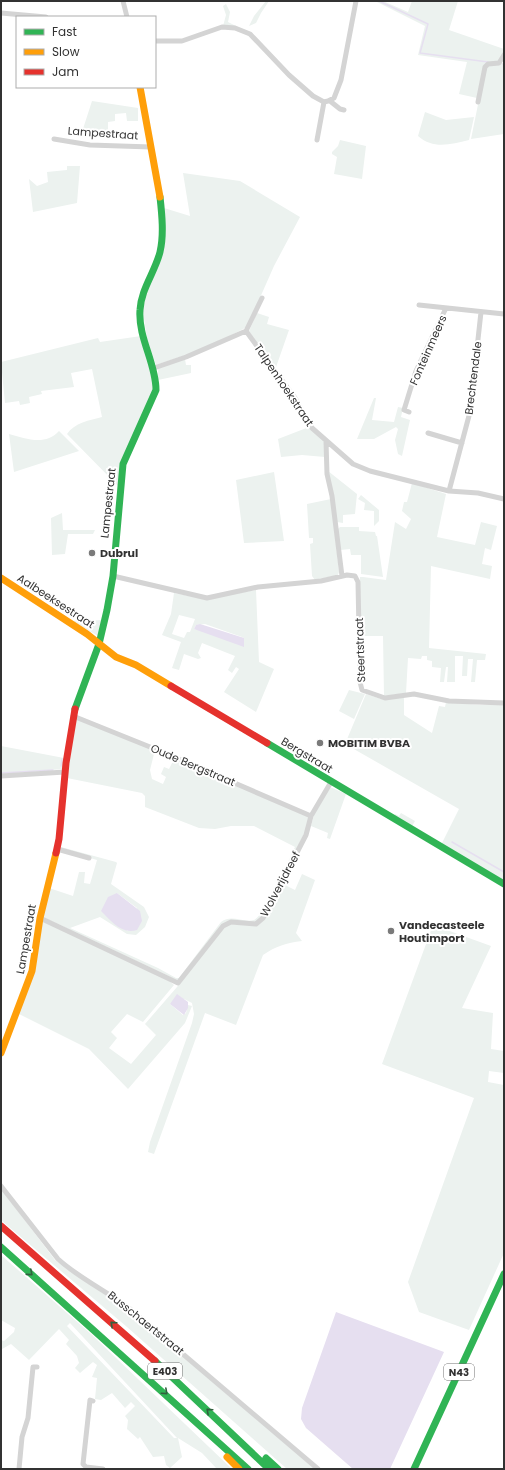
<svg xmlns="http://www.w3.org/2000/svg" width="505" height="1470" viewBox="0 0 505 1470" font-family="Poppins,sans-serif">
	<rect width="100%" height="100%" fill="#fff"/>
	<path fill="#ecf2ef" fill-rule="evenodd" d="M266,1h3l-8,12 -5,10 -7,3 5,-10z
		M375,1h8l25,11 4,-11h46l-9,29 55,19 -2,14 2,1v70l-33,5 15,-74 -9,33 -18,-4 8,-32 -49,-7 7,-29z
		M226,4l4,8 -2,10 10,5 -15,-1 3,-11 -3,-9z
		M92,101l46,7v13h-11l-1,-8 -11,1v7l-7,1v11l-26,-1z
		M425,112l21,8 28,-3 -5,23c-18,4 -35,10 -51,-4z
		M340,140l26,6 -4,33 -28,-5 3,-17 -5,-3v-2l6,-6z
		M67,166h13l-3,37 -44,9 -4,-33 8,7 11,-4 -1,-10 20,-2z
		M183,173l57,8 60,36 -26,49 -27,61 -41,21 -50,17 -9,-26 -4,-28 2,-14 9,-24 10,-65 26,8z
		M257,313l12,4 -2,7 22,6 -14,40 -26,-39z
		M141,336l10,28 3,23 -36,99 -51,-52c7,-11 23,-14 35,-17l-10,-48 -21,4 3,14 -33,4 1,3 -13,3 1,6 -10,2 -1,-4 -14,2 -4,-41 97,-24 2,4z
		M185,359l1,6h5v8l-33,7v-12z
		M374,398h2l-4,22 22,2 4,-15 5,1 -2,9 9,3 -8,36 -4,-2 -3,-14 3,-11 -2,-2 -22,12h-17z
		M309,427l15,13 1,17 -23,-2 -21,2 -3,-18z
		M59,431l20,20 -65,21 -5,-38c17,5 37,12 50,-3z
		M328,471l29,23 -2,20 -12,1v8l-6,-1z
		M274,472l10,69 -40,2 -8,-63z
		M412,483l34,11 -9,43 38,8 6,-23 16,4 -6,24 -6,-2 -3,16 10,2 -2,13 -59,-13 -2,82 57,6 -1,6h-8l-2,22h-4l2,-23h-5l-1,17h-5l1,-20h-8v26h-8l1,-15h-2l-2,15h-4l1,-14 -9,-1v-6l-5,-1v-4h-5l-1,3 -13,-1 -2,35 -22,3 -1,-60h-23v-59h3l23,3 9,-58 11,7 5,-10 -9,-8 2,-9h3z
		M361,495l18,15v11l-5,5v-15l-10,-1 1,-7 -7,-4z
		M331,499l8,73 -1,3 -23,5 -3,-4 -2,-32 3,-1v-5h-4l-2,-34z
		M62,513l1,17h32l-2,4h-25l-3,20 -13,1 -1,-37z
		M340,527h19v4l16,1 1,4h1l6,41 -22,-3v-19h-10l-1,-6 -10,1 -2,-21z
		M256,590l3,72 15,7 -18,43 -32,-20 15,-23 -3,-2 -4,6 -4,-3 7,-14 -33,-13 -4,10 3,5 -3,1 -14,-5 -5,16 -7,-2 9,-26 -19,-7 9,-21 3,-21 30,6zM179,615l16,4 -5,13h-3l-3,6 -12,-4zM205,624l37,13 2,1 -50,-9 2,-4z
		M104,620l-4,17 -28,-16z
		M349,690l16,4 -11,25 -15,-8z
		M366,694l15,5 23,-4v20l28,18 7,-27 6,1 1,-5 35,3 23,-1v177l-63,-36 18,-36 -114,-65z
		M76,719l79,31 -5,20 2,9 11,5 3,-7 -5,-3 3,-7 5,2 5,-10 136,57 -4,14 -45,88 -5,4h-28l-48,57 -3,1 -134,-63 6,-29 24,8 6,-24h6l-1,11 6,1 7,-24 -34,-10 -2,-1v-2l55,15 1,1 -6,21 33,23 5,10 -4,10 -9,8 -9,-1 -27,-17 -30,11 88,40 18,10h3l42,-56c11,-8 21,1 33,-2 10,-3 35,-61 41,-73l-41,-21h-23l-16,3 -16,-1 -54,-21v-11l-3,-3 -75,-15zM117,893l20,15 -9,23 -14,-8z
		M1,746l63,12 -1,11 -62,5z
		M330,787l16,7 -16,45 -3,-1 1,-5 -17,-7 4,-15z
		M401,813l14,8 -4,7 -18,-10 2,-4 4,2z
		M302,874l13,6 -19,53 6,8c-16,2 -26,5 -39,14l-27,70 -31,-12 -51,141 -6,-2 2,-10 42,-119 2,-9 -2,-11 -8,-4 -14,5 13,11 3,-2 2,-8 4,1 -7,17 -57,66 -39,-40 -70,-35 24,-93 125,59 6,5 -31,37 -16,-8 -16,18 6,6 -8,10 22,16 25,-29 -11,-11 32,-37 47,-60c11,-6 25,1 37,-4l22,-39 12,6z
		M433,925l58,21 -29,62 31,5 -2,36 13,2v22l-15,-2 -1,11 16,3v168l-35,77 -50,-18 -11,-30 66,-184 -92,-34z
		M1,1189l54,71 66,43 194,166h-28l-160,-142 -125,-106z
		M1,1255l90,79 141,135h-15l-15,-16 -24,-15 4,19 -12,11 -4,-3 -2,-9 -11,1 -13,-20 -2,2 -11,-10 1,-9 -3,-4 10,-10 -4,-4 -6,6 -13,-15 -11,7 -6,-1 2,-21 -5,-1 5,-12 -4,-3 -13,11 -5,-5 4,-5 -2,-7 -11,-12 3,-4 -10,-11 -30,31 -18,-16 -9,5 -1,12v-21l3,1 10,-9 1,-4 -14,-8zM70,1323l107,115h-3l-107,-112z"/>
	<path fill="#e6dff0" d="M200,624l41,13 3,1v9l-50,-18 2,-4z
		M117,893l23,18 2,10 -5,9c-15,5 -26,-9 -36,-19l7,-14z
		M177,994l11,8v6l-4,7 -14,-11z
		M336,1312l108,40 -54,117h-37l-47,-41 -5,-9 1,-11z"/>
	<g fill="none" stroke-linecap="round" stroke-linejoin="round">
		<path stroke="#e6dff0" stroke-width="1.5" d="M379,1l49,23 -8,29 68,9
			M503,64h1
			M61,766l1,-7
			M1,773l52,-3
			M452,842l52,30"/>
		<path stroke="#d4d4d4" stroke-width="5" d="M123,1l4,16
			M1,13l45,4
			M155,41h27l40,-14 13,1 15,6 39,41 24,21 11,6 4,-1 6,-3 7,-18 15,-79
			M330,101l10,8 4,1
			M478,102l7,-35 3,-3 11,-1 5,-8
			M54,139l36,6 61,2
			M317,140l7,-38
			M419,305l85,9
			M246,331l49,67 17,30 41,36 17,7 79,20 29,2 26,6
			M246,331l16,-33
			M154,368l32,-11 60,-26
			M409,412l-5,-2 12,-39 30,-63
			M428,433l34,10
			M326,441l1,33 5,22 10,80
			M449,491l21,-79 11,-100
			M113,576l94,22 51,-11 63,-6 26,-6 8,1 3,6 2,100 2,8 23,8 29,-4 35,7 55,2
			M73,716l92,37 146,63
			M1,776l64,-4
			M57,849l32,9
			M40,918l138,65 45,-57 8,-4 25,2 7,-6 43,-83 5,-19 20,-34
			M1,1186l57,73c22,20 49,32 72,50l188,160
			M93,1401l-3,-1 -7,64 3,3 17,2
			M19,1469l3,-32 6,-19 5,-51h4"/>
		<path stroke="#30b455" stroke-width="7" d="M75,709l24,-65 8,-34 6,-34 10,-112 33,-74c0,-27 -18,-52 -16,-80 1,-21 15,-38 20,-58 4,-17 2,-37 0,-55
			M267,743l237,141
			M1,1247l247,222
			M155,1361l114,108
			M266,1458l12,11
			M414,1469l90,-195"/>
		<path stroke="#ff9f0a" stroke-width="7" d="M140,87l20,110
			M1,578l86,56 29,23 20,8 35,21
			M1,1053l31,-82 8,-53 16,-65
			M227,1457l12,12"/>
		<path stroke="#e5322d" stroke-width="7" d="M171,686l96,57
			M56,853l3,-14 7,-76 9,-54
			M1,1226l154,135"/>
	</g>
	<defs><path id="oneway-chevron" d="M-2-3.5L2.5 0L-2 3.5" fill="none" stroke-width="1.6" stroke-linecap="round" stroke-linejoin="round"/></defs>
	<g stroke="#31603e">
		<use href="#oneway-chevron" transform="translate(30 1273) rotate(41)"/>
		<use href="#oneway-chevron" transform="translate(113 1324) rotate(-138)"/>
		<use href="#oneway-chevron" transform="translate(165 1392) rotate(42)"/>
		<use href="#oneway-chevron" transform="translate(209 1411) rotate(-138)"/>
	</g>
	<g fill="#7a7a7a" stroke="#fff" stroke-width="1.5">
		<circle cx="92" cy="553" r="4"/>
		<circle cx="320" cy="743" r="4"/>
		<circle cx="391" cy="931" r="4"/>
	</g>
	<g text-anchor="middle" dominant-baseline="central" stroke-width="4" stroke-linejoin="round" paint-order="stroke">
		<g fill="#fff" stroke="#707070" stroke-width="1">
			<rect x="148" y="1363" width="34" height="16" rx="3"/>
			<rect x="444" y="1364" width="30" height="16" rx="3"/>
		</g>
		<g font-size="10" font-weight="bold" fill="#323232">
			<text x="165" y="1371">E403</text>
			<text x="459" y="1372">N43</text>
		</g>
		<g font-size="11" fill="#323232" stroke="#fff">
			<text transform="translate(103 133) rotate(4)">Lampestraat</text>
			<text transform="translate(428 350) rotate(-66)">Fonteinmeers</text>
			<text transform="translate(473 378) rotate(-83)">Brechtendale</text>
			<text transform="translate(284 385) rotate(56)">Talpenhoekstraat</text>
			<text transform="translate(108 503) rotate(-84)">Lampestraat</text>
			<text transform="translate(56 601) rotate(33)">Aalbeeksestraat</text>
			<text transform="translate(360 650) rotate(-92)">Steertstraat</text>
			<text transform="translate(307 755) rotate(31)">Bergstraat</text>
			<text transform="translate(193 765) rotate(23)">Oude Bergstraat</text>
			<text transform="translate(280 884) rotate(-62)">Wolverijdreef</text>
			<text transform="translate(26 939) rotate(-80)">Lampestraat</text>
			<text transform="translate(146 1323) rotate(39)">Busschaertstraat</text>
		</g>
		<g font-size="11" font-weight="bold" fill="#323232" stroke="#fff" text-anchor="start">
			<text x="100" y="553">Dubrul</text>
			<text x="328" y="743">MOBITIM BVBA</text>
			<text x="399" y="925">Vandecasteele<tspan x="399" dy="13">Houtimport</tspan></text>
		</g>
	</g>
	<rect width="505" height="1470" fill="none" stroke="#323232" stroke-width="4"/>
	<rect x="16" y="16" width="140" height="72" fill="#ffffff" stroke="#adadad"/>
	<rect x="24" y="29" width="20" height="6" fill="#30b455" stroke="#adadad"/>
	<text x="52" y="36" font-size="12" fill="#323232">Fast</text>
	<rect x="24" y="49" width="20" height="6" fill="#ff9f0a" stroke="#adadad"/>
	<text x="52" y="56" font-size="12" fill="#323232">Slow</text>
	<rect x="24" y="69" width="20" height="6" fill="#e5322d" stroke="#adadad"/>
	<text x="52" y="76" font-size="12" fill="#323232">Jam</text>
</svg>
